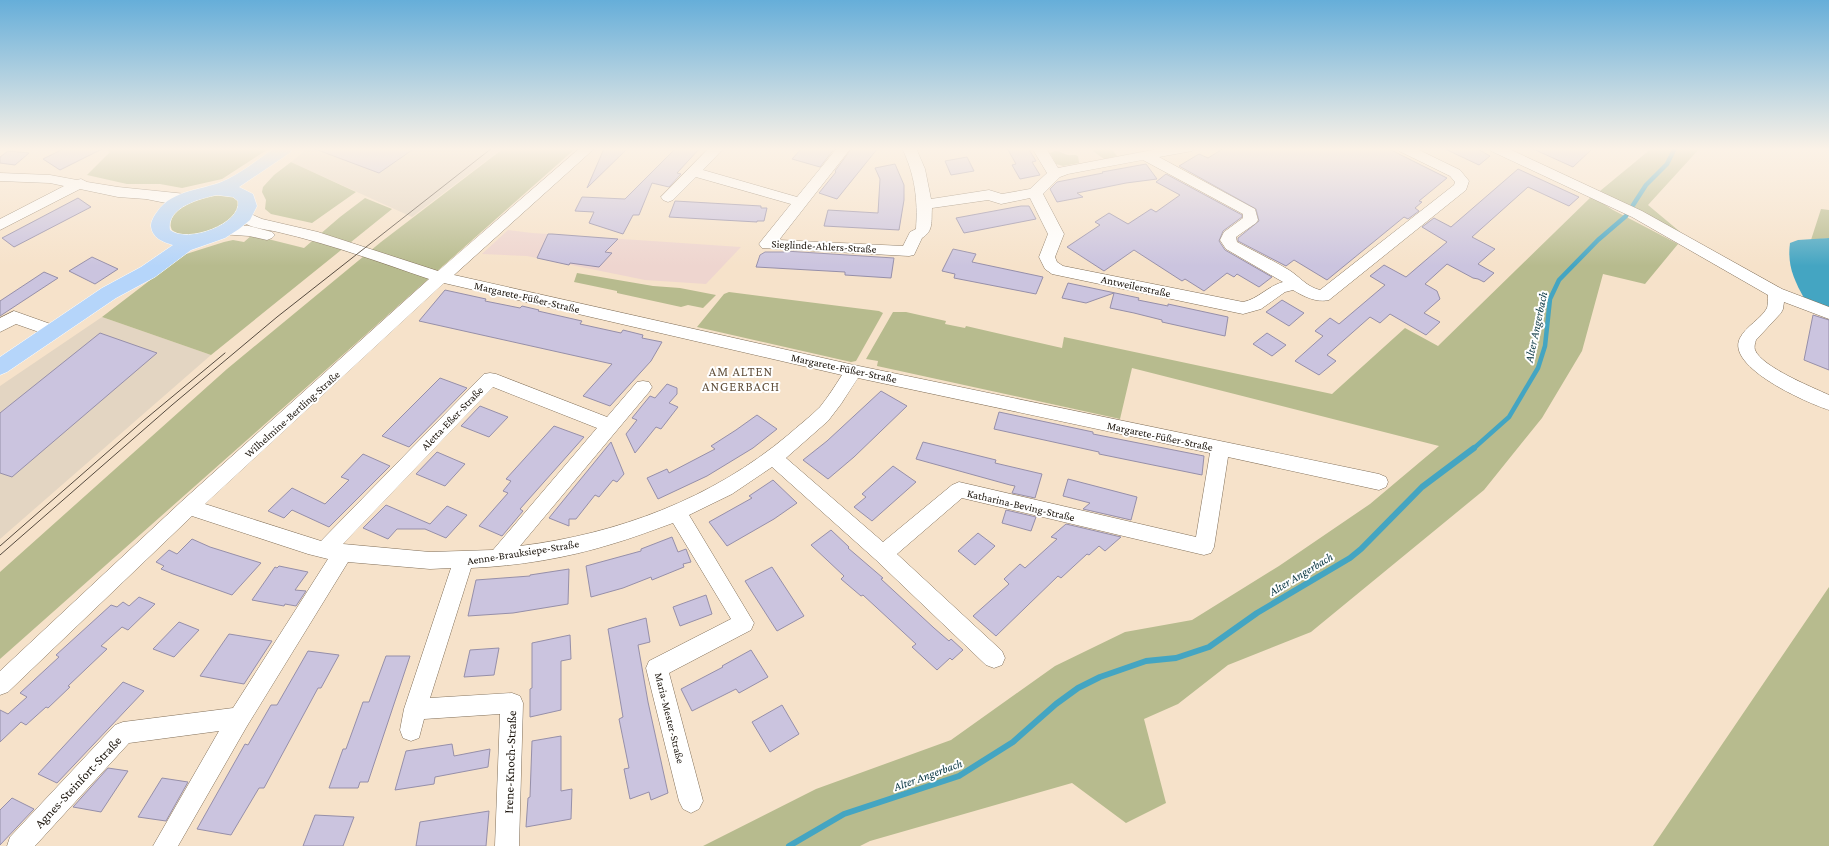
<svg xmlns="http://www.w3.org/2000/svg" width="1829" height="846" viewBox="0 0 1829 846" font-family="'Crimson Pro',serif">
	<rect width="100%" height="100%" fill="#f6e2ca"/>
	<path fill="#e3d5c2" d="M308,148h195l-91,69 -121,-55z
		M102,317l109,38 -211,184v-153z"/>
	<path fill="#eed5cf" d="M508,230l24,3 209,14 -35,37 -61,-4 -118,-24 -45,-2z"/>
	<path fill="#b7bb8e" d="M104,148h166l-48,31 -40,9 -22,-4h-33l-40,-9 23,-23z
		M504,148h72l-576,511v-87l227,-203 154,-127z
		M1095,148h16l6,8 -13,3 -11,-8z
		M1652,148h48l-52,57 37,31 -85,-45z
		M1055,151c6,0 8,3 13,4 4,1 6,-1 10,1l1,7 -16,3 -7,-2 -6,-11z
		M291,162l65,30 -44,31 -41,-9 -6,-5 1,-9 -4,-8 1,-5 11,-12z
		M212,195l21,1 8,6 -2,14c-19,10 -46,30 -67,14 -10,-21 27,-31 40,-35z
		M1592,196l21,14 65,34 -33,40 -42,-10 -21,77 -40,67 -58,72 -173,142 -83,33 -50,39 -34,15 22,84 -40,20 -54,-40 -202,58 -10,5h-157l113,-57 135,-49 104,-74 70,-34 67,-12 87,-54 91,-62 69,-58 -307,-78 -12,51 -243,-53 1,-5 -12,-2 27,-47h13l40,9 -1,3 20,4 1,-2 96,22 2,-11 268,57 73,-66 33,18z
		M365,198l27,11 -181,146 -109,-38 81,-62 41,-13 9,-2 11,2 8,-7 52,13 36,-31z
		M1821,209l8,1v28l-18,2z
		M577,273l76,13 27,2 36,7 -13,13 -15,-3 -7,2 -64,-14v-2l-43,-9z
		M729,292l150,19 4,2 -27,48 -5,1 -154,-35 27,-33z
		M1829,587v259h-176z"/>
	<path fill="#44a5c2" d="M1829,238v69l-25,-9c-10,-18 -17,-33 -14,-55l8,-3z"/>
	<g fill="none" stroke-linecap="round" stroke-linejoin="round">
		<path stroke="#44a5c2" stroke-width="4.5" d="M1473,449l36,-32 29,-49 7,-22 5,-47 9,-19 39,-40 28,-24 20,-31 21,-21 8,-16"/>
		<path stroke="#44a5c2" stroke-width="6" d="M789,846l55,-32 115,-38 54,-34 43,-38 22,-16 22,-11 46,-16 30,-3 33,-11 48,-34 93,-55 11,-9 61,-62 52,-39"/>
	</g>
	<path fill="#cbc4df" stroke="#968fa9" d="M65,148h39l-44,22 -17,-11z
		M315,148h100l-36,25 -64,-24z
		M606,148h22l-41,40 16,-37z
		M676,148h24l-23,25 4,1 -12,13 -17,-4 -13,32h-6l-10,19 -34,-11 5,-11 -19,-1 7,-14 43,2z
		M802,148h33l-15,19 -28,-8z
		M852,148h26l-41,51 -18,-6 17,-21 -1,-1z
		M1007,148h21l8,13 -4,1 8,13 -20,4 -8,-14 4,-1z
		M1224,148h163l60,30 -28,23 3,1 -7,6 4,3 -11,8 -4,-2 -77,63 -33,-20 -8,6 -48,-25v-3l21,-17 -3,-12 -77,-43 20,-12 9,4z
		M1443,148h33l14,8 -11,9z
		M1531,148h62l-20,19z
		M8,151l21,2 -14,12 -15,-2v-6z
		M967,157l7,14 -23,4 -6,-14z
		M895,164l9,21v15l-5,30 -75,-4 4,-16 50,3 2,-34 -5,-11z
		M1146,164l11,15 -31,4 -49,10 6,4 -26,5 -7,-13 7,-7 46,-9 -1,-1z
		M1518,169l61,28 -10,9 -41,-19 -56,50 23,12 -17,15 16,9 -10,9 -6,-3 -5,-1 -26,-14 -22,20 12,7 3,8 -16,14 16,9 -14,13 -36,-21 -10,9 -10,-6 -43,38 9,6 -17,14 -24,-14 28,-25 -8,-5 15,-13 9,6 46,-39 -15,-9 14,-11 22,12 41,-35 -25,-15 12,-9 17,9z
		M1166,174l76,41v2l-19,14 -4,10 6,9 47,27 -13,10 -22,-13 -3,3 -7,-4 -23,18 -19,-12 -3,2 -48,-31 -30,21 -37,-24 33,-22 -5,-3 14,-9 19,11 23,-15 5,3 24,-17 -24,-13z
		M78,198l13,9 -77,40 -12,-9z
		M675,201l86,5v2h6l-3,13h-7v1l-88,-5z
		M1021,206h8l7,13 -72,14 -8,-15z
		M548,234h4l66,5 -13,13 7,1 -13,14 -29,-4 -1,2 -32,-7z
		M953,249l23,5 -4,8 71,15 -7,17 -82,-16 1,-4 -13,-3z
		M785,251l109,7 -3,20 -46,-3v-3l-89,-5 4,-12 5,-3h19z
		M92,257l26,12 -23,15 -26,-13z
		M44,272l14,6 -58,38v-15z
		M1068,283l71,15 -1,2 30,6v-2l60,13 -3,19 -63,-14v-2l-28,-7 -24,-5 4,-15 -28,10 -24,-5z
		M445,290l41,9 -1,2 35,7 2,-2 17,4 -1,1 44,10 -2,3 41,9 2,-3 20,5 -1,3 20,4 -11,19 -41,45 -27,-10 29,-32 -193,-43z
		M1282,300l22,13 -15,13 -23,-14z
		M1813,315l16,5v50l-25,-10z
		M100,333l57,20 -145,124 -12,-4v-60z
		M1267,333l19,12 -14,11 -19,-12z
		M440,378l27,10 -58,59 -27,-11z
		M667,384l10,4v6l-8,9 9,4 -17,22 -5,-2 -21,26 -9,-19 11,-14 -5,-2 18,-22 5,2z
		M881,391l26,15 -53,51 -26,22 -25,-19 24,-19z
		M480,406l28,11 -19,20 -28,-11z
		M999,412l94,20v2l111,22 -2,19 -103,-21v-2l-105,-23z
		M757,415l20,14 -24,19 -46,28 -49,23 -11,-21 20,-9 2,4 46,-24 -4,-3 25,-16z
		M554,426l30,11 -64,72 3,2 -21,25 -23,-10 29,-33 -5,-2 8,-10 -5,-2z
		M611,442l13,32 -7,8 -4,-2 -14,17 -4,-2 -19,24h-7v7l-20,-8z
		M923,442l73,18 -1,3 47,11 -7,24 -23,-5 3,-7 -5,-1 -94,-26z
		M437,452l28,12 -20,22 -29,-12z
		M363,454l27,12 -61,61 -37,-17 -8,8 -16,-7 24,-23 33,16 24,-24 -8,-3z
		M893,466l23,16 -44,39 -18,-14 12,-10 -4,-3z
		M1068,479l69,18 -6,23 -48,-11 7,-6 -27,-7z
		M773,480l24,23 -23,16 -47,27 -18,-24 43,-24 -3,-2z
		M386,505l44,19 17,-18 20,9 -21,23 -21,-9h-28l-9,10 -25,-11z
		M1006,510l30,7 -5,14 -29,-8z
		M1066,524l55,13 -16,14 -6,-5 -10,9 -2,-1 -26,24 -3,-2 -62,60 -23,-20 36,-32 -5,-5 16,-15 5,4 32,-29 -6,-2z
		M831,530l18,17 -1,1 35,30 -2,1 53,49 15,13 2,-2 12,11 -11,10 -2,-2 -13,12 -25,-23 4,-3 -53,-49 -2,1 -20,-17 3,-3 -33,-31z
		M978,533l17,13 -20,19 -17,-14z
		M672,537l6,15 8,-3 5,13 -8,2 1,3 -32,13 -1,-3 -28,11 -32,9 -5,-31 55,-15v-2z
		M192,539l18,8 51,16 -29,32 -59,-21 -12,-5 3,-3 -8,-4 13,-12 8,4z
		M279,566l29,6 -13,18 11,1 -10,15 -11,-2 -1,2 -32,-6 23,-33 2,1z
		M772,567l32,49 -27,15 -32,-50z
		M569,569l-1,35 -55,9 -45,3 8,-36 54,-4v-1z
		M706,595l6,19 -32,12 -7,-19z
		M139,597l16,7 -27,26 -6,-3 -21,19 6,3 -39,37 2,1 -22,21 -2,-1 -20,18 -5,-3 -21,20v-32l8,4 19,-17 -7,-4 39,-36 -3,-2 55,-50 6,2 6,-5 6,4z
		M646,618l4,24 -12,3 10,57 20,91 -17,7 -2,-8 -19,7 -6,-30 5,-1 -10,-49 4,-2 -15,-88z
		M179,622l20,8 -25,27 -21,-8z
		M229,634l43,7 -28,43 -44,-8z
		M570,635l1,24 -10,2v49l-31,7v-28l2,-1v-45z
		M499,648l-5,27 -30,2 6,-27z
		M751,650l17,27 -29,16 -3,-4 -44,22 -11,-22 42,-22 -1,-1z
		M308,651l31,4 -18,33h-3l-54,100h-5l-28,47 -34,-6 48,-85 3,1 23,-40h6z
		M386,656h24l-42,126h-8l-2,6h-29l14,-39h3l17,-47h6z
		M123,682l21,9 -87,92 -19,-9z
		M782,705l17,29 -29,18 -18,-30z
		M561,736v55l11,-2 -1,30 -45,8 2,-29 2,-1 2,-56z
		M452,744l2,12 36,-7 -2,18 -53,10 -1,7 -39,6 11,-39z
		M108,768l20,3 -27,41 -28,-5z
		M162,778l26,4 -22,39 -28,-4z
		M12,798l22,11 -34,36v-35z
		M489,811l-3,35h-70l4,-24z
		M315,815l39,2 -11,29h-40z"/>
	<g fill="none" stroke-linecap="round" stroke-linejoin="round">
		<g stroke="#82705a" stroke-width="1">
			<path id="minor" d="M580,148h15l-141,127 400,90 525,109 7,3 2,5 -2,5 -7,3 -151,-33 -14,90 -3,6 -7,2 -242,-57 -65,56 105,97 3,7 -3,7 -8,3 -8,-3 -110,-105 -104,-93 -40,27 -43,21 65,108 -3,7 -82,43 34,128 -4,8 -8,4 -8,-4 -4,-8 -33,-133 3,-7 82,-42 -58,-96c-20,7 -40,15 -61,21 -45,14 -94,22 -141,24l-41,130 82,-5 8,3 3,7 -4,143h-24l5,-132 -76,5 -5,19 -8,3 -8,-3 -3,-8 4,-21 47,-141 -21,1 -82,-7 -101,164 -69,120h-25l66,-115 -90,12 -94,103h-28l3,-9 105,-112 8,-3 110,-14 95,-149 -20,-5 -116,-38 -184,176 -8,3v-24l182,-170 247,-222c-50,-17 -99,-35 -151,-47 -13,-3 -34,-4 -41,-16l2,-3 5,-2 18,8 56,13 120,39zM444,283l398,92c-7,11 -14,22 -22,32 -10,10 -22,19 -32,28 -76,64 -171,99 -268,111l129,-154 3,-5 -3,-5 -6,-1 -6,1 -30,35 -111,-43 -6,-1 -6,1 -163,167 -116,-37zM858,378l352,75 -14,84 -237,-55 -7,3 -69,57 -97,-84 42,-37 13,-17zM493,387l104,41 -104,122 -63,2 -87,-8z
				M709,148h15l-21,22 94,27 40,-49h14l-72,92 124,6 7,-14 6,-3c2,-30 -1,-54 -14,-81h14l9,21 6,30 58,-9 13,4 28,-5 17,-16 -15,-25h14l12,20 105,-20h31l-2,3 -33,6 96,52 3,11 -2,3 -20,14 1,5c17,9 35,18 52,28 11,7 18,17 31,20l134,-105 1,-3 -5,-6 -51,-25 -2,-3h18l45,22 9,11 -3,9 -137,110c-13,3 -26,-4 -36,-10l-8,2 -24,17 -18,5 -191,-40 -7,-5 -6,-12 9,-23 -18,-36 -29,6 -13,-4 -56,8c-1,13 2,23 -10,30l-8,17 -5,1 -147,-8 -3,-4 3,-4 29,-36 -95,-27 -23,23 -5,2 -5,-2 -2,-3zM1143,160l100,54v4l-19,14 -4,8 6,9 57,33c-15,4 -25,17 -40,20l-180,-36 -6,-4 -2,-5 9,-23 -21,-40 17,-17 8,-3z
				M1489,148h18l135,63 140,78 47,18v12l-45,-17 -1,7 -2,4 -25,27c-1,3 -2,7 -1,10 7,17 57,37 74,45v15c-22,-7 -104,-43 -89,-72 6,-12 21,-19 27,-30 1,-3 1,-9 1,-13l-136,-78 -141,-66z
				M0,173l50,2 27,5 4,-1 6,3 31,5 68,7 5,2 2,3 -2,3 -25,1 -20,-4 -28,-2 -38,-8 -80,41v-11l64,-33 -14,-3 -50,-2z
				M225,226h24l23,6 3,3 -3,3 -5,2 -18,-4 -29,-2 -3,-3 3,-3z
				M14,311l45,16 2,4 -2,4 -6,2 -37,-13 -16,8v-14z"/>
		</g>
		<g stroke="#fff" stroke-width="1">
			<path id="major" d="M274,148h19l-2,4 -52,35 14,7 4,12 -7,14 -11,9 -14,9 -34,12 -36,27 -39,21 -109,74 -7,3v-18l102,-69 39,-21 32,-22c-10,-3 -21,-7 -22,-19 0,-5 3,-10 6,-14 16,-24 48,-21 71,-33 16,-8 31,-20 46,-31zM217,195l16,2 5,4c4,23 -51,43 -68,29 -4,-23 31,-32 47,-35z"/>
		</g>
		<use href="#minor" fill="#fff" fill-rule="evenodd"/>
		<use href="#major" fill="#b5d5fa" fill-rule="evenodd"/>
		<path stroke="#564b3f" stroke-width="1" d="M0,546l143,-125 82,-68
			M0,555l172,-150 105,-88 215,-169"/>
	</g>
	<linearGradient id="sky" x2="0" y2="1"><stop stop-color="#66aed9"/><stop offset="0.56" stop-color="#fbf2e7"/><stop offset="1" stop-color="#fbf2e7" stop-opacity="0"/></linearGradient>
	<rect width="1829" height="266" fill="url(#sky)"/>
	<g text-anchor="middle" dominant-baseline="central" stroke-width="4" stroke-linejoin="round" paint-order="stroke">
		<g font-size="11" fill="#1b140c" stroke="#fff">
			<text transform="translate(824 246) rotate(3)">Sieglinde-Ahlers-Straße</text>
			<text transform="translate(1136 286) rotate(12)">Antweilerstraße</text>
			<text transform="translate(527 297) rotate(13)">Margarete-Füßer-Straße</text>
			<text transform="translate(844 368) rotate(12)">Margarete-Füßer-Straße</text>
			<text transform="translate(292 414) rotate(-42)">Wilhelmine-Bertling-Straße</text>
			<text transform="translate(452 418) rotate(-46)">Aletta-Eßer-Straße</text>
			<text transform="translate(1160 436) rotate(12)">Margarete-Füßer-Straße</text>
			<text transform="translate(1021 505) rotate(13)">Katharina-Beving-Straße</text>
			<text transform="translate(523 552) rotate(-9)">Aenne-Brauksiepe-Straße</text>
			<text transform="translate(670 718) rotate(76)">Maria-Mester-Straße</text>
		</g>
		<g font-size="12" font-style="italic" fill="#0a3743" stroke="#fff">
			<text transform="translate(1536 327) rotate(-78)">Alter Angerbach</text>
			<text transform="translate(1301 574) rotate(-31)">Alter Angerbach</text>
			<text transform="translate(928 775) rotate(-20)">Alter Angerbach</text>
		</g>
		<g font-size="13" letter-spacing="1" fill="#62513d" stroke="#fff">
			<text x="741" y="371">AM ALTEN<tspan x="741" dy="15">ANGERBACH</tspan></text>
		</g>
		<g font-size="13" fill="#1b140c" stroke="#fff">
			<text transform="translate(510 762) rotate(-88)">Irene-Knoch-Straße</text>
			<text transform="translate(78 782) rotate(-47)">Agnes-Steinfort-Straße</text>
		</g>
	</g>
</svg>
